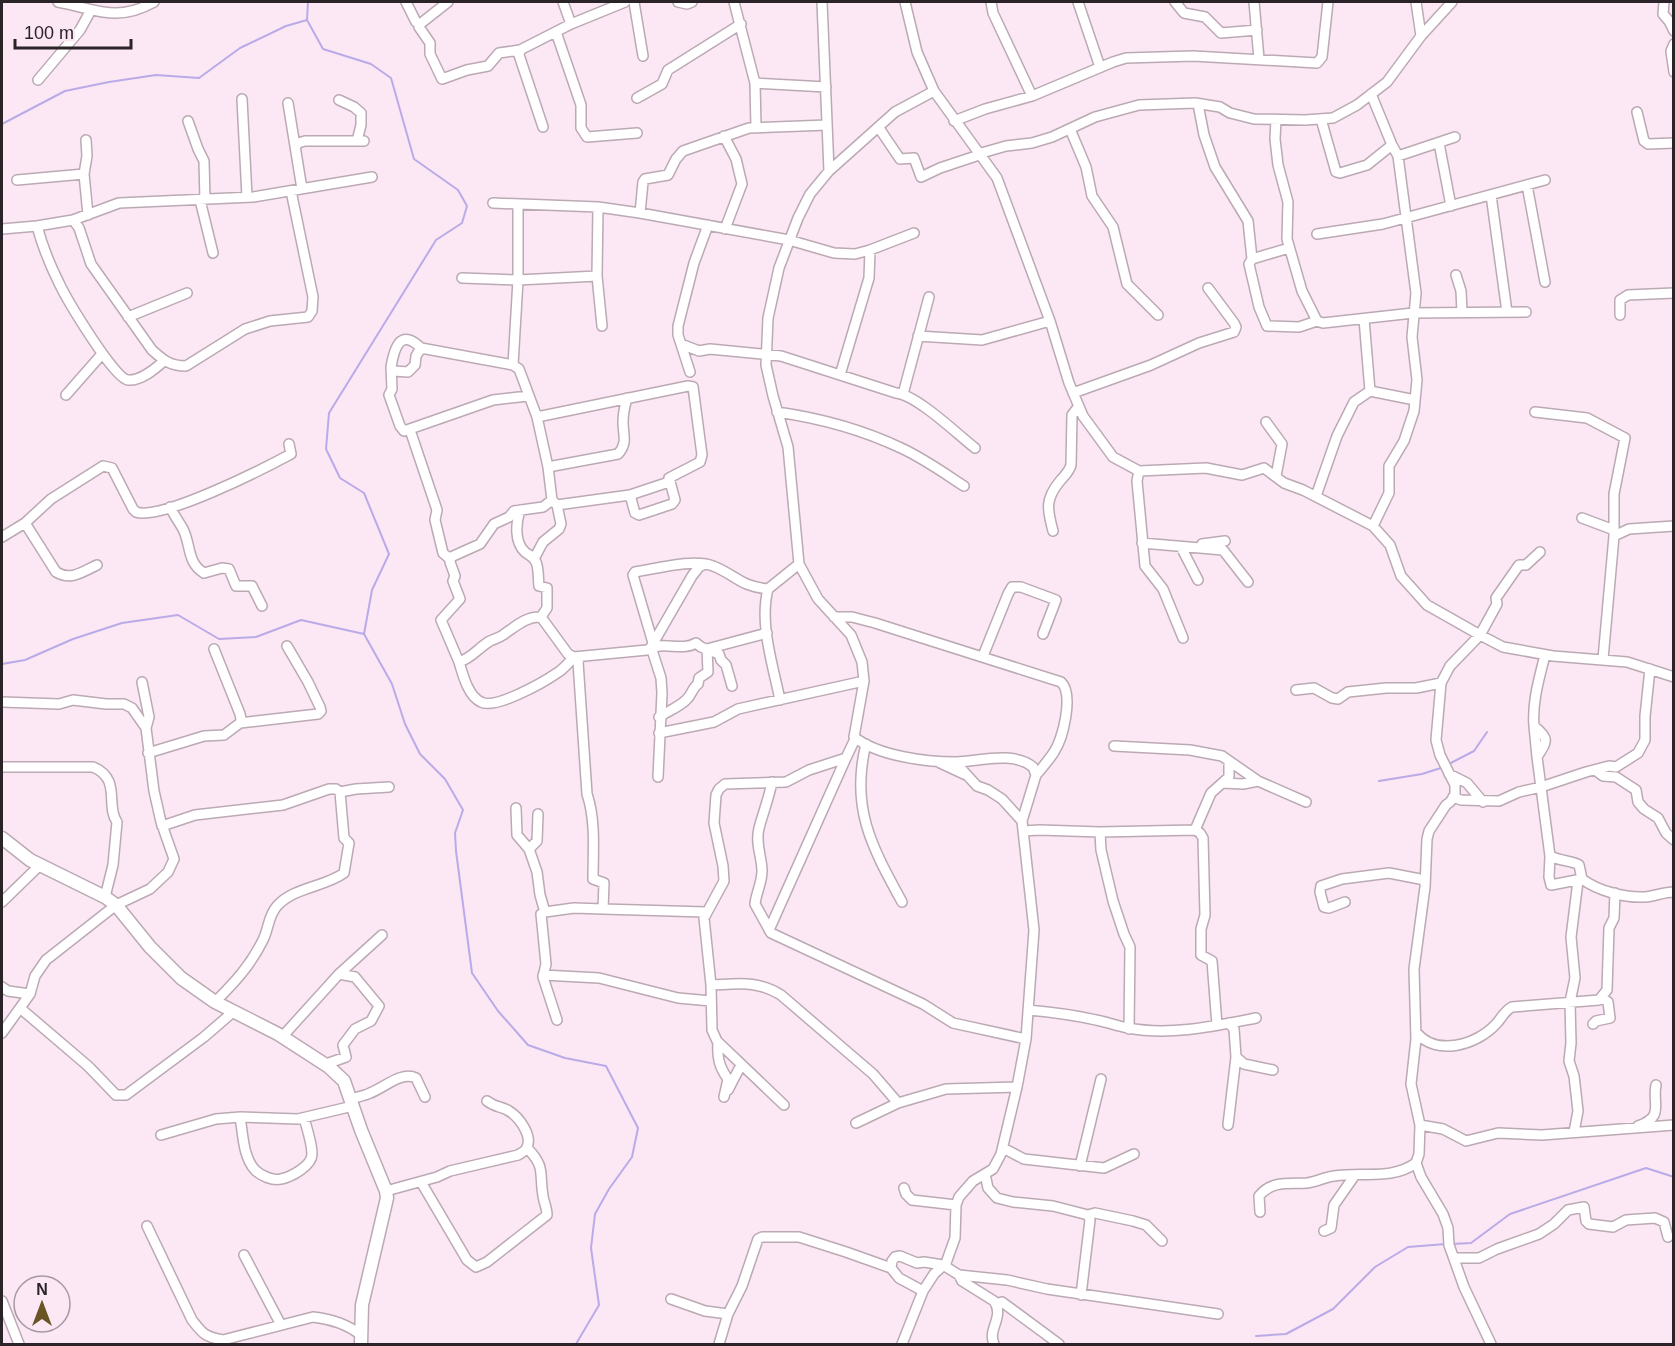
<svg xmlns="http://www.w3.org/2000/svg" width="1675" height="1346" viewBox="0 0 1675 1346" font-family="Arial,sans-serif">
	<rect width="100%" height="100%" fill="#fbe8f4"/>
	<g fill="none" stroke-linecap="round" stroke-linejoin="round">
		<path stroke="#bbaae8" stroke-width="2" d="M308,2l-1,18 16,29 48,15 20,14 23,81 44,31 9,16 -5,17 -26,17 -107,173 -3,36 14,29 24,15 25,61 -17,36 -8,44 28,50 13,40 15,30 25,25 18,31 -8,23 1,18 16,122 26,38 30,34 37,13 41,8 32,62 -6,29 -23,32 -14,25 -4,34 8,57 -23,39
			M2,124l63,-33 44,-9 47,-7 43,3 41,-30 46,-22 21,-6
			M2,664l23,-4 48,-21 49,-16 56,-8 41,24 37,-2 45,-17 63,14
			M1449,764l25,-13 13,-19
			M1379,781l43,-7 22,-7
			M1451,1244l20,-1 39,-29 136,-46 28,9
			M1256,1336l30,-2 47,-25 42,-42 33,-20 38,-3"/>
		<g stroke="#bba9b4" stroke-width="12">
			<path id="minor" d="M58,2c38,7 58,21 96,0
				M406,2l10,20 4,2
				M448,2l-28,22 -1,3 11,16v11l12,25 25,-9 21,-4 11,-13 21,-3
				M563,2l8,22
				M634,2l9,54
				M678,2l9,2 5,-2
				M734,2l21,81 1,44
				M822,2l7,169
				M905,2l12,50 17,39 63,87 53,143 19,62 14,33 30,41 26,14 67,-3 36,7 22,-7 20,15 19,7 70,36 17,19 11,31 26,29 53,30 23,12 50,9 74,6 47,15
				M991,2l2,11 39,83
				M1078,2l22,65
				M1175,2l9,11 21,4 16,16 36,-3
				M1254,2l5,57
				M1416,2l5,34
				M1664,2l-1,12 6,7 5,10
				M556,32l25,73v23l6,9 50,-4
				M1674,44l-3,7 3,21
				M38,80l42,-50 11,-20
				M755,83l71,4
				M1371,94l21,51 6,11 18,137 -4,44 5,43 -3,31 -10,30 -15,25v27l-16,33
				M637,98l25,-14 6,-14 73,-46
				M242,99l5,98
				M339,100l15,7 7,6v12l-4,16
				M288,103l14,86
				M1198,104l6,31 11,32 33,54 4,38 -3,5 10,43 8,19 32,1 18,-6 6,2 90,-10 113,-1
				M1637,112l7,29 4,3 26,-1
				M1321,119l15,53 4,1 27,-8 25,-20
				M1276,120l-1,19 3,26 10,37 -1,37 15,52 15,30
				M188,121l10,28 6,12 1,39
				M954,121l31,-12 47,-13 81,-34 13,-4 67,-2 124,7 5,-6 6,-55
				M543,127l-24,-72 1,-5 51,-26 54,-22
				M879,128l21,31 14,-1 7,19 19,-9 39,-13
				M1070,129l16,38 6,29 21,31 14,57 31,31
				M724,136l12,23 6,25 -17,45
				M86,140l1,16 -3,18 4,41
				M1439,143l12,63
				M296,146l2,-3 7,-2h59
				M978,154l28,-8 26,-3 20,-6 43,-20 44,-12 56,-2 25,4 10,6 24,6 51,1 28,-2 24,-13 30,-23 34,-46 31,-34
				M1398,156l57,-19
				M17,180l67,-6
				M1527,185l18,97
				M1491,195l16,117
				M200,200l13,53
				M493,203l105,4 42,6 149,27 45,13 21,1 15,-4 44,-17
				M598,207l-1,69 5,50
				M640,213l3,-31 2,-3 23,-4 8,-16 7,-8 66,-23 78,-3
				M73,220l6,8 12,36 61,86c11,10 18,16 34,16l59,-37 25,-8 38,-4 4,-6 1,-14 -22,-106
				M37,226c5,19 13,39 22,57 7,15 55,96 69,97 13,1 27,-11 36,-19
				M2,229l35,-3 36,-6 46,-17 134,-6 119,-20
				M1317,234l66,-10 162,-44
				M1252,259l37,-11
				M1456,275l5,16 1,21
				M462,278l56,2 79,-4
				M1620,315v-15l8,-5 46,-2
				M128,317l59,-24
				M918,336l64,4 68,-19
				M681,344l18,7 11,-2 71,7 115,37c21,2 61,41 79,55
				M421,348l-5,8 -1,9 -7,7 -14,-1 -3,-4c3,-18 9,-40 30,-19l92,17 6,4 18,48 11,50 4,33 5,5 4,19 -2,5 -16,13 -9,17
				M513,365l5,-85v-76
				M391,367l1,22 -3,6 11,31 4,5 89,-31 35,-4
				M690,372l-12,-37v-9l16,-63 14,-38
				M840,375l29,-97 1,-28
				M1370,391l45,9
				M1073,393l78,-28 48,-22 35,-11 2,-5 -2,-4 -26,-35
				M903,394l26,-97
				M66,395l36,-41
				M777,412c42,6 86,18 124,36 22,10 43,25 63,38
				M1535,412l52,6 38,20 -11,56v42l-11,123
				M537,417l151,-31 5,1 9,68 -2,7 -31,16 6,22 -3,4 -33,11 -4,-2 -5,-18
				M1266,422l16,22 -6,32
				M410,430l27,80 -2,10 8,33 7,6
				M548,467l70,-13c10,-11 5,-19 5,-32 0,-8 2,-17 4,-24
				M1139,471l-2,10 8,85 18,23 20,49
				M1316,496l21,-60 17,-34 16,-11 -6,-72
				M557,505l73,-10 39,-13
				M170,507c4,8 9,15 13,22 8,16 4,34 21,44l18,-5 7,1 7,17h16l10,20
				M520,510c-4,13 -6,32 5,42 5,4 8,4 11,10 3,7 2,16 3,24l8,2v20l-6,9c-15,-1 -26,10 -38,18 -4,3 -9,4 -13,6 -12,7 -18,17 -31,21 4,13 9,34 22,40 14,8 63,-20 76,-29 6,-3 12,-11 17,-16
				M1582,518l32,12
				M25,523l31,49c15,9 26,0 41,-7
				M1053,531c-6,-22 -8,-32 7,-50 5,-6 9,-9 11,-16l1,-50 7,-9
				M1614,536l15,-7 45,-3
				M2,537l23,-14 26,-24 52,-33 9,2 21,41 3,3c25,9 129,-44 155,-58l-2,-10
				M1142,543l81,7 25,32
				M1202,544l23,-3
				M1181,547l17,33
				M768,589c-9,35 5,76 12,111
				M541,617l27,37 6,3 73,-7c16,-10 34,2 49,-7l5,4 18,7 2,6 5,5 6,21
				M834,617h18l23,6 186,59c13,12 2,57 -7,70 -5,8 -12,16 -18,23
				M653,643l-20,-68 2,-3c20,-3 60,-14 78,-6 23,9 26,20 55,23l31,-25
				M214,649l26,65 1,5 -1,4
				M707,649l60,-16
				M1545,655c-6,24 -13,47 -11,71 16,13 13,15 3,31l13,99 -1,21 2,8 31,-6
				M983,656l25,-62 4,-7h9l35,13 -13,34
				M580,657l-2,5 9,132c9,27 6,57 6,85l11,4 -1,26
				M459,662l-18,-42 19,-21 -7,-18 2,-5 -5,-14 1,-5 29,-13 14,-20 15,-7 5,-6 29,-4 9,-7
				M1296,690l18,-2 18,10 6,1 10,-7 38,-4h30l25,-5
				M2,702l57,2 14,-4 33,4h18l8,4 14,20
				M659,717c9,-6 20,-10 27,-17 6,-5 6,-12 12,-16l1,-6 9,-6 -1,-23
				M1534,726l3,31
				M659,733l55,-11 24,-13 126,-28
				M866,744c-16,64 6,103 36,158
				M1114,746l76,4 32,6 36,25 48,21
				M148,753l56,-17 20,-1 16,-12 78,-9 3,-3 -1,-4 -12,-25 -21,-36
				M938,762l28,13
				M955,762l22,24 11,4 14,9 20,22
				M2,767h91c29,12 12,39 24,55l-4,43 -8,32
				M1595,770l8,6 13,1 20,13 2,12 6,7 14,9 8,15 8,7
				M1449,774l18,9 16,19
				M658,777l4,-84 -1,-15 -10,-31 41,-71 7,-9 6,-3
				M772,782c-3,16 -9,31 -13,46 -4,16 3,29 3,43 0,12 -6,22 -7,33l16,29 152,71 30,19 73,16
				M1223,783l20,1 15,-3
				M1453,797l8,3 38,1 20,-9 22,-5 45,-15 23,-6 7,1 22,-14 7,-13v-24l5,-47
				M516,808l1,27 12,14 8,23 3,23 5,17
				M162,826l33,-11 88,-10 46,-16h7l4,3 16,-3 33,-2
				M1195,830l5,3 3,5 2,77 -4,14v26l11,6 5,64
				M1023,831l17,-1 60,2 95,-2 16,-37 18,-16v-15
				M1100,832l1,18 12,51 11,33 6,13 -1,82
				M529,849l8,-8 1,-27
				M1550,856c9,5 24,5 29,9l3,14
				M1582,879c16,12 43,19 63,18 10,-1 19,-5 29,-5
				M2,902l38,-37
				M1345,902l-16,6 -5,-1 -4,-15 1,-6 21,-7 47,-6 36,7
				M769,930l77,-172
				M543,975l56,3 79,20 33,3
				M711,985c27,-1 46,-5 70,10l92,79 25,29
				M2,987l6,4 22,3
				M215,1002c20,-20 35,-36 48,-62 6,-12 5,-24 14,-34 17,-19 48,-19 67,-33l5,-30 -5,-5 -4,-46
				M20,1008l68,58 28,29h10l78,-58 29,-25
				M1028,1010c23,2 46,5 68,10 11,2 21,6 32,8 42,8 87,-2 128,-10
				M557,1020l-14,-43 3,-13 -5,-50 4,-2 29,-4 29,1 102,3
				M1593,1024l3,-3 14,-3 -2,-16 -6,-4
				M1416,1032c20,25 61,13 80,-8 6,-6 8,-13 16,-17l87,-7 8,-10 2,-62 5,-10 1,-25
				M2,1033l28,-39 5,-18 11,-16 70,-55 34,-16 18,-17 6,-13 -13,-37 -7,-31 -8,-63 3,-11 -7,-35
				M282,1037l57,-63 43,-39
				M718,1043c-1,14 1,24 10,36l-4,18
				M1236,1057l8,7 29,6
				M326,1064l20,-7 -3,-12 12,-16 16,-8 8,-15 -24,-29 -16,-3
				M728,1090l13,-25
				M350,1099c7,-2 14,-3 20,-6 14,-5 31,-22 46,-15l9,19
				M784,1105l-67,-64 -5,-11 -1,-45 -7,-67 20,-37 -1,-15 -9,-43 2,-28 3,-6 6,-5 61,-2 23,-12 37,-12 9,-19
				M240,1117c3,17 3,40 15,53 6,6 18,11 26,9 10,-2 31,-13 31,-25 0,-11 -5,-25 -8,-36
				M856,1123l42,-20 48,-14 71,-2
				M1228,1125l8,-68 -2,-28 -5,-6
				M1420,1125l23,4 23,12 32,-8 44,2 132,-10
				M1638,1126c27,-9 14,-22 18,-41
				M1574,1132l4,-21 -4,-35 -5,-15 2,-18 -1,-41 5,-24 -4,-41 7,-56
				M161,1135l55,-16 24,-2 58,2 55,-13
				M1003,1148l21,11 80,9 30,-14
				M1416,1163l5,14 22,37 5,14 1,17 15,42 27,57
				M1080,1166l21,-87
				M985,1174l3,14 9,10 16,4 40,4 35,9 7,-2 38,8 13,4 16,16
				M421,1182l46,78 9,7 11,-5 60,-47c0,-7 -3,-12 -4,-19 -4,-23 3,-29 -16,-48
				M904,1188l2,6 6,6 44,5
				M386,1191l51,-14 13,-6 68,-16c3,-2 6,-3 8,-6 8,-12 -7,-32 -17,-38 -8,-5 -13,-3 -22,-10
				M1260,1212l-1,-16c13,-16 30,-12 48,-13 9,-1 18,-6 27,-7 29,-5 56,5 82,-13l3,-9 1,-29 -9,-41 5,-45 -2,-70 11,-82 2,-48 2,-8 17,-26 4,-3 5,-7v-10l-15,-30 -4,-15 5,-57 9,-17 30,-31 17,-31 -1,-6 23,-33h7l14,-13
				M147,1226l45,94c11,14 13,17 31,20l90,-23c18,2 34,7 48,18
				M1324,1231l7,-3 3,-23 21,-30
				M244,1255l37,70
				M1454,1258h25l18,-9 42,-15 15,-10 14,-14 16,-3 2,14 3,3 24,3 13,-7 29,-2 9,4 4,15
				M891,1268l1,-7 3,-4 5,-1 17,7 7,-1 19,3 16,10 48,5 40,9 171,25
				M959,1275l3,6 32,20c11,16 -7,28 0,43
				M1081,1295l9,-75 -2,-5
				M671,1299l34,12 23,3
				M2,1301l17,43
				M996,1304l6,-2 57,42
				M719,1344l9,-30 14,-28 16,-47 4,-2h37l47,15 45,16 8,10 24,13
				M902,1344l21,-53 11,-17 12,-11 9,-25 1,-33 3,-8 14,-16 20,-12 8,-15 16,-67 9,-48 8,-109 -12,-109 14,-46 -3,-8c-19,-16 -53,-6 -77,-5 -30,0 -78,-6 -102,-25l10,-56 -2,-19 -11,-27 -33,-36 -19,-35 -11,-117 -15,-51 -7,-31 2,-47 11,-50 19,-50 12,-24 19,-23 66,-59 39,-21"/>
		</g>
		<g stroke="#bba9b4" stroke-width="15">
			<path id="tertiary" d="M2,838l28,22 75,37 11,8 34,42 31,31 34,24 63,32 51,33 15,14 17,49 25,61 1,7 -25,107 -1,39"/>
		</g>
		<use href="#minor" stroke="#fff" stroke-width="9"/>
		<use href="#tertiary" stroke="#fff" stroke-width="12"/>
	</g>
	<rect width="1675" height="1346" fill="none" stroke="#2a2328" stroke-width="6"/>
	<g transform="translate(42 1304)"><circle r="28" fill="#fbe8f4" stroke="#a799a2" stroke-width="1.5"/>
	<path d="M0-4.5L10 22L0 15L-10 22Z" fill="#695523"/>
	<text y="-9" font-size="16" font-weight="bold" text-anchor="middle" fill="#2a2328">N</text>
	</g>
	<path d="M15 39v9h116v-9" fill="none" stroke="#2a2328" stroke-width="3"/>
	<text x="24" y="39" font-size="18" fill="#2a2328" stroke="#fbe8f4" stroke-width="4.5" paint-order="stroke">100 m</text>
</svg>
